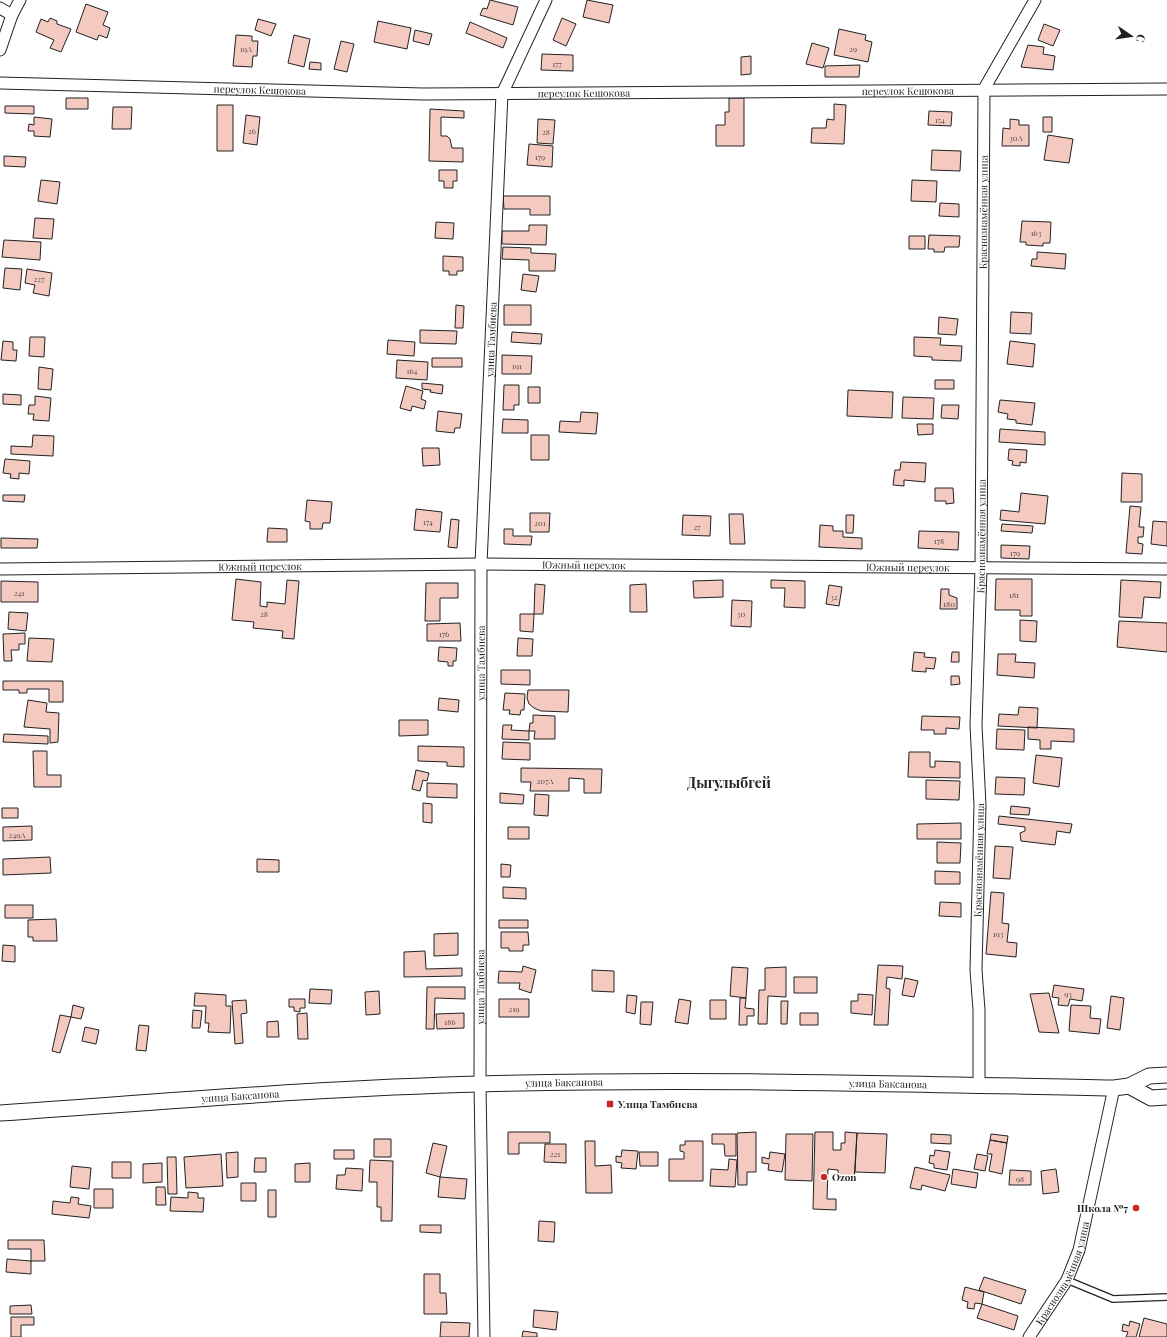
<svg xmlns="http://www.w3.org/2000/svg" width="1167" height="1337" viewBox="0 0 1167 1337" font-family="'Playfair Display',serif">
	<rect width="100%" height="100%" fill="#fff"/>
	<path fill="#f3c9c0" stroke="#222" d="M490,0l28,7 -5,18 -33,-10 3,-7 4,1z
		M587,0l26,5 -4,18 -26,-6z
		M86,4l22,8 -5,13 7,3 -3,10 -8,-3 -2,5 -21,-8z
		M50,18l7,3v3l14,5 -10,23 -11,-4 4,-8 -18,-8 5,-13 7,3z
		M562,18l14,6 -10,22 -13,-6z
		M258,19l18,5 -5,12 -16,-6z
		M378,21l33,7 -4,21 -33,-7z
		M470,22l37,16 -4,10 -37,-15z
		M1044,24l16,6 -7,16 -15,-6z
		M839,29l27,6 -1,5 7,2 -4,20 -34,-7z
		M415,30l17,4 -3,11 -16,-4z
		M236,35l16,1v5h6l-1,15h-4l-1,11 -19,-1z
		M294,35l16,4 -6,28 -16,-4z
		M341,41l13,3 -7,28 -13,-3z
		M812,43l17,5 -6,20 -17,-4z
		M1028,45l16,2 -1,7 12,2 -2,14 -32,-3z
		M542,54l31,1v16l-32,-1z
		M751,56v18l-10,1v-18z
		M310,62l11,1v7l-12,-1z
		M860,65l-1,12h-34v-11z
		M66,98h22v11h-22z
		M729,98h15v48h-28v-21h9v-13h4z
		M834,104l12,1 -2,39 -33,-1 1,-15h14l1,-9 7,1z
		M217,105h16v46h-16z
		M5,106h29v8l-29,-1z
		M113,107h19l-1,22h-19z
		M430,109l34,2v7l-23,-1v19h6l3,3 2,9h11v14l-34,-1z
		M929,111l23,1 -1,14 -23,-1z
		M246,115l14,2 -3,28 -14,-2z
		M34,117l18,2 -2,18 -16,-1v-5h-6l1,-7 5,1z
		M1043,117h9v15h-9z
		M538,119l17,1 -2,24 -16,-1z
		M1010,119l9,1v5h10v21h-27l1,-18 7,1z
		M1048,135l25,4 -4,24 -25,-3z
		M529,144l24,2 -1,21 -25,-2z
		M932,150l29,1 -1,20 -29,-1z
		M4,156l22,1 -1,10 -21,-1z
		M439,170h18v11h-4v7h-9v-7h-5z
		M41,180l19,2 -3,22 -19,-3z
		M912,180l25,1 -1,21 -25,-1z
		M503,196h47v19h-20v-6h-26z
		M940,203l19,1v13l-20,-1z
		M35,218l19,1 -2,20 -19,-1z
		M1022,221l29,1 -1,21h-7v3l-17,-1v-3h-6z
		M436,222l18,1 -1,16 -18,-1z
		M529,225h18l-1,20 -44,-1v-13h27z
		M929,235l31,1 -1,11h-14l-1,5h-10v-3h-6z
		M909,236h16v13h-16z
		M4,240l37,2 -1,18 -38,-3z
		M503,247l28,1v5l25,1 -1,17h-26v-11l-27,-1z
		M1037,252l29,2 -1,15 -34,-3 1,-7h5z
		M443,256l20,1v14h-6v4h-8v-4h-6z
		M5,268l17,1 -2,21 -17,-2z
		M27,269l25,4 -3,23 -16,-3 2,-8 -10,-2z
		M523,274l16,2 -3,16 -15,-2z
		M456,305l8,1 -1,22h-8z
		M504,305h27v20h-27z
		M1011,312l21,1 -1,21 -21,-1z
		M939,317l19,2 -2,16 -18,-1z
		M420,330l37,1 -1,13 -36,-1z
		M512,332l30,2 -1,10 -30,-2z
		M30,337h15l-1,20 -15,-1z
		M914,337l27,1 -1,7 22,1 -1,15 -29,-1v-3l-18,-1z
		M388,340l27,2 -1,14 -27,-2z
		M3,341l10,1v8h4l-1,11 -15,-1z
		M1010,341l25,3 -2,23 -26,-3z
		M502,355l30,1 -1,18h-29z
		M432,358h30v9h-30z
		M397,360l31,2 -1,18 -31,-2z
		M39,367l14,2 -2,21 -13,-1z
		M935,380h19v9h-19z
		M422,383l21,2 -1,9 -12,-2 1,-2 -9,-1z
		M504,385h15v20h-5v5h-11z
		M406,386l17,5 -2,8 5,2 -2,8 -12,-3 -1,5 -11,-3z
		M528,387h12v16h-12z
		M848,390l45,2 -1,26 -45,-2z
		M3,394l18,1v10l-18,-1z
		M35,396l16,2 -2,23 -16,-1 1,-6h-6l1,-9h6z
		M903,397l31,1 -1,21 -31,-1z
		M1000,400l35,3 -3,22 -16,-2v-3l-9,-1 1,-5 -10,-2z
		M942,405h17l-1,14 -17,-1z
		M438,411l24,3 -2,14h-5l-1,5 -18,-2z
		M581,412l17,1 -2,21 -37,-2 1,-11 20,1z
		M503,419l25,1v13h-26z
		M917,424h16v10l-15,1z
		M1000,429l45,3v13l-46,-3z
		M33,435l21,1 -1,20 -42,-2v-8l21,1z
		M531,435h18v25h-18z
		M422,448h17l1,17 -17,1z
		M1009,449l18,1 -1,13 -6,-1v4l-8,-1 1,-4 -5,-1z
		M5,459l25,2 -1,13 -10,-1v6l-9,-1 1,-4 -8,-1z
		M901,462l25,1 -1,19 -21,-2v6l-11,-1 2,-15h5z
		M1122,473l20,1v28h-21z
		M935,488h18l1,15 -8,1v-3h-11z
		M1021,493l27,3 -3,28 -45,-4 1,-10 18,2z
		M3,495h22l-1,7 -21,-1z
		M307,500l25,2 -2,21h-7l-1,6h-12v-7l-5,-1z
		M1130,506l11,1 -2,20h5l-1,10h-5v6l5,1 -1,10 -16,-1z
		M416,509l26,3 -2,20 -26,-2z
		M530,513h20l-1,19h-19z
		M729,514h14l2,30h-15z
		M683,515l28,1 -1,20 -28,-1z
		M846,515h8l-1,18h-7z
		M451,519l8,1 -2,28 -9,-1z
		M1153,521l14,1v24l-16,-2z
		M1002,524l31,2 -1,7 -31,-2z
		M820,525l13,1v5h10v6l19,1v11l-43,-2z
		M268,528l19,1v13h-20z
		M504,529h9v7h19l-1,9 -27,-1z
		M919,531l40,1 -1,18 -40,-2z
		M1,538l37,1 -1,9h-36z
		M1001,545l29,1 -1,13 -28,-1z
		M236,579l25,3 -1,24 7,1v-5l18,2 2,-24 12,1 -5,58 -12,-1 1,-7 -30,-3 1,-6 -22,-2z
		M996,579h36v37h-12v-6h-25z
		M723,580v17l-29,1 -1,-17z
		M771,580l34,1v27l-21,-1 1,-19h-14z
		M1121,580l40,2 -1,16 -16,-1 -2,21 -23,-1z
		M1,581l37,1v20h-37z
		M426,583h32v15h-18v23h-15z
		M535,584l10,1 -2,29h-9z
		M646,584l1,28h-17v-27z
		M829,585l13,2 -3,19 -13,-2z
		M941,589h8v6l8,3v11h-17z
		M732,600l20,1 -1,26 -20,-1z
		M9,612l19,1 -2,18 -18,-2z
		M520,614h14l-1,18 -13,-1z
		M1020,620l17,1 -1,21 -16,-1z
		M1119,621l48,2v29l-50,-5z
		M460,623l1,18h-34v-17z
		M25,633v11h-6v6h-8l1,11h-8l-1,-27z
		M29,638l25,1 -2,23 -25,-1z
		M518,638l15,1 -1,17h-15z
		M439,647l18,1 -1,13h-3v5h-5v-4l-10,-1z
		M914,652l11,1 -1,4 12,1 -2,11 -8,-1v4l-14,-1z
		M952,652h7v10h-8z
		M998,654h18l-1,8 20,1 -1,15 -37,-3z
		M501,670h29v15l-29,-1z
		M951,676h8l1,8 -9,1z
		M3,681h60v21h-14v-13h-22v4h-8v-3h-16z
		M528,690h41l-1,22 -27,-1 -7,-3 -5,-4 -2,-6z
		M505,693l20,1 -1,16h-3l-1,5 -11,-1 1,-4h-7z
		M439,698l20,2 -1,12 -20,-2z
		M28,700l19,3 -1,9 13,1 -1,29 -8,1v-14l-26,-2z
		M1019,707l19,1 -1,20 -39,-2 1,-12 19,1z
		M533,715l22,1v23h-21l1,-8h-6l1,-8h3z
		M922,716l38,1 -1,12 -13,-1v6h-12v-4h-13z
		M399,720h29v15l-29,1z
		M503,725h9l-1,5 18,1v9l-27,-1z
		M1028,727l46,2v13l-23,-1v8h-11v-9l-12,-1z
		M997,729l28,1 -1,20 -28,-1z
		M4,734l44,2v8l-45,-2z
		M503,742l27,1v17l-28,-1z
		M418,746l46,1v20l-17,-1v-4l-29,-1z
		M33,751h14v24h14v12h-27z
		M909,752h21v15h5v-6l25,1v16l-52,-1z
		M1036,755l26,3 -3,29 -26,-4z
		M521,768l81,1 -1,24h-17v-14l-15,-1v13h-39l1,-9h-10z
		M416,770l13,3 -2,8 -4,-1 -3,11 -8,-2z
		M996,777l29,1 -1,17 -29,-1z
		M926,780l34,1 -1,19 -33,-1z
		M427,783l30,1v14l-30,-1z
		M500,793l24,2 -1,9 -23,-1z
		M535,794l14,1 -1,21 -14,-1z
		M423,803l9,1v19l-9,-1z
		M1011,806l19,2 -1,7 -19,-1z
		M2,808h16v10h-16z
		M999,816l73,8 -2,9 -13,-2 -2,14 -34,-4 -1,-8 5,-2v-4l-27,-3z
		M961,823v16h-44v-15z
		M32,826v14l-29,1v-14z
		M508,827h21v12h-21z
		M937,842l24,1 -1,20h-23z
		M995,846l18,1 -3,32 -17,-1z
		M50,857l1,16 -48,2v-16z
		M257,859l22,1v12h-22z
		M501,864l10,1 -1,12h-9z
		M935,871l25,1v12h-25z
		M503,887l23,1v11l-23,-1z
		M991,892l13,1 -2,30 7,1 -2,18 10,1 -1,14 -30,-3z
		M940,902l21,1v14l-22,-1z
		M5,905h28v13h-28z
		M56,919l1,22h-24v-4h-5v-17z
		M499,920h29v8h-29z
		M501,932h27l1,13h-6v6h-14v-3h-8z
		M458,933v22l-24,1v-22z
		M3,945l12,1v16l-13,-1z
		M425,951l1,18 36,-1v8l-58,1v-25z
		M878,965l25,1 -1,13 -15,-2 -1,11 4,1 -2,36h-14z
		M523,966l13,4 -5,23 -12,-4 1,-6h-22l1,-12 23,1z
		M732,967l16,1 -2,30 -16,-2z
		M786,967v30l-18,-1 -1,28h-9l1,-34h6v-22z
		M592,970l22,1v21l-22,-1z
		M794,977h23v16h-23z
		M905,978l13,3 -4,16 -12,-2z
		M1054,985l30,4 -2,12 -12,-2 -2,7 -10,-1 1,-7 -7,-1z
		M427,987h38v12l-30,-1 -1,31h-8z
		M310,989l22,1 -1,14 -22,-1z
		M379,991l1,23 -14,1 -1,-23z
		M195,993l31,2v11h5l-1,27 -22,-1 1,-9h-4l1,-17h-12z
		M1049,993l10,40 -20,-1 -9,-38z
		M858,994l15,1 -1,20 -21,-2v-12h7z
		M627,995l10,1 -2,18 -9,-2z
		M1111,996l13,2 -4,32 -13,-2z
		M740,998h6l-1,10 9,1v7h-7v9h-8z
		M289,999h16v9h-5v4l-6,-1v-4h-5z
		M499,999h30v18h-30z
		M679,999l12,2 -3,23 -13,-2z
		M246,1000l1,13 -6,1 2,29 -8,1 -3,-43z
		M710,1000h16v19h-16z
		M781,1001h7l-1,23h-6z
		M641,1002h12l-2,23 -11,-1z
		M73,1005l11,3 -3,11 -10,-2z
		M1071,1005l20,1 -1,12 11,1 -2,15 -30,-3z
		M193,1010l9,1 -2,17h-8z
		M307,1013l1,26h-10l-1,-25z
		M464,1013v15l-27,1 -1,-15z
		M800,1013h18v12h-18z
		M60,1015l11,2 -11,36 -8,-2z
		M278,1021l1,16h-12v-15z
		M139,1025l10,1 -3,25 -10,-1z
		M85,1027l14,3 -3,14 -14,-3z
		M508,1132h42v11h-31v11h-11z
		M756,1132v40h-9v13h-9l-1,-52z
		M815,1132h18v18h8v-7h4v-11l12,1 -3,48h-16v-11l-10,-1 -1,30h9v11l-23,-1z
		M857,1133l30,1 -2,39 -30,-1z
		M712,1134h24v22h-11l-1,-12h-12z
		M786,1134h27l-1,47 -27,-1z
		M931,1134l20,1v9l-20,-1z
		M991,1134l17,2 -1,7 -17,-3z
		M374,1139h17v18h-17z
		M990,1140l17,3 -5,31 -13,-3 3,-17h-5z
		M585,1141h10v25l16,-1 1,28h-26z
		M685,1141h18v40h-34v-22h15v-7l-4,-1v-6h5z
		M433,1143l14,3 -7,31 -14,-4z
		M545,1144h21v19l-22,-1z
		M334,1150h20v9h-20z
		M622,1150l16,1 -2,18 -15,-1 1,-5 -6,-1v-6l5,1z
		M935,1150l15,2 -3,18 -13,-2v-4l-5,-1 1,-8 4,1z
		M238,1152v25l-11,1 -1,-25z
		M639,1152h19v14h-18z
		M770,1152l15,2 -3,18 -14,-2 1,-6 -7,-1v-6l7,2z
		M221,1154l2,32 -37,2 -2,-31z
		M977,1154l11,2 -3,15 -11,-2z
		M167,1157h9l1,37h-9z
		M255,1158h11v14h-12z
		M729,1159l8,1 -2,27 -25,-1 1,-17 17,1z
		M370,1160l23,1 -1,60h-11v-14h-4v-25h-8z
		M112,1162h19v16h-19z
		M162,1163v19l-19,1v-19z
		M310,1163v19h-15v-18z
		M72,1166l19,2 -2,21 -19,-2z
		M915,1167l35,8 -5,16 -23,-6 -1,5 -11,-2z
		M346,1168l17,1 -1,22 -26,-2 1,-14h8z
		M953,1169l25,4 -2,15 -25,-4z
		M1056,1169l3,23 -16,2 -2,-23z
		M1010,1170l21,1v14h-22z
		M440,1177l27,2 -2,20 -27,-2z
		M241,1183h15v18h-15z
		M156,1187h9l1,18h-10z
		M94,1189h19v19h-19z
		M268,1190h8v27h-8z
		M188,1192l10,1v5h6l-1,14 -33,-1 1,-14 17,1z
		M71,1197l8,1 -1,6 13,2 -2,12 -37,-4 1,-13 17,2z
		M539,1221l16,1 -1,20 -16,-1z
		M420,1225h21v8l-21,-1z
		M8,1240h36l1,21h-14v-12h-23z
		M7,1259l24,2v13l-25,-2z
		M424,1274h16v19h6l1,21h-23z
		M984,1277l42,13 -5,14 -42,-14z
		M965,1287l19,5 -2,12 -7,-1 -1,6 -7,-1 1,-6 -6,-2z
		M982,1304l36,12 -4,14 -37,-12z
		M31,1305l1,9h-22v-8z
		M534,1310l24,2 -2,18 -23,-3z
		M11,1317h23v8h-13v12h-10z
		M1144,1318l23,6v13h-28z
		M1130,1321l10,3 -4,13h-10l2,-5 -6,-1 1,-7 6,2z
		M441,1322l29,1 -1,14h-29z
		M523,1331l14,2v4h-15z"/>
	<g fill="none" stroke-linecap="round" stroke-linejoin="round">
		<g stroke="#222" stroke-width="8">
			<path id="lane" d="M1067,1280l46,19 54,-2"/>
		</g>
		<g stroke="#222" stroke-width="13">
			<g id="street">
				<path d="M0,8l12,7"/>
				<path d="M0,50l12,-35 8,-15"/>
				<path id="s1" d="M0,83l423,11 744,-5"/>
				<path id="s2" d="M0,569l481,-5 686,5"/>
				<path id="s3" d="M979,1085v-75l-3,-40 4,-165 -4,-80 5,-157 3,-479 51,-89"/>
				<path id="s4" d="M484,1337l-4,-253 1,-520 21,-470 44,-94"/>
				<path id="s5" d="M1029,1337l38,-57 12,-30 35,-162"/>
			</g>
		</g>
		<g stroke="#222" stroke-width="17">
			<g id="secondary">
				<path d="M1129,1086l22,12 16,-1"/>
				<path id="s6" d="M0,1113c160,-11 321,-25 481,-29 211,-6 422,0 633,4l15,-2 20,-10 18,-1"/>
			</g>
		</g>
		<use href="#lane" stroke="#fff" stroke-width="5.5"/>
		<use href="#street" stroke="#fff" stroke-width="11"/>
		<use href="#secondary" stroke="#fff" stroke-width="15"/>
	</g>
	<g fill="#c62828" stroke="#fff" stroke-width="1.5">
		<rect x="606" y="1100" width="8" height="8" rx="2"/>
		<circle cx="824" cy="1177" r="4"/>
		<circle cx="1136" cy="1208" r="4"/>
	</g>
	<g text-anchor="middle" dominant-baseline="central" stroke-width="3" stroke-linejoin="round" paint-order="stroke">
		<g font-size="8" fill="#564c4a">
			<text x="246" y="48">19А</text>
			<text x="853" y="48">29</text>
			<text x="557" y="63">177</text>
			<text x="940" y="119">154</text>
			<text x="252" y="130">26</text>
			<text x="546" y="131">28</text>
			<text x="1016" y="137">30А</text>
			<text x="540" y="156">179</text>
			<text x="1036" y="232">163</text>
			<text x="39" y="278">227</text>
			<text x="517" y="365">191</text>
			<text x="412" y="370">164</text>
			<text x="428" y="521">174</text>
			<text x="540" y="522">201</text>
			<text x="697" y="526">27</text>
			<text x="939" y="540">178</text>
			<text x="1015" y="552">179</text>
			<text x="19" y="592">241</text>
			<text x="1014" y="594">181</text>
			<text x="834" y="596">32</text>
			<text x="949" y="603">180</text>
			<text x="264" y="613">28</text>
			<text x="741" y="613">30</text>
			<text x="444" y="633">176</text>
			<text x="545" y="780">207А</text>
			<text x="17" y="834">249А</text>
			<text x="998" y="933">193</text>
			<text x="1068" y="993">93</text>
			<text x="514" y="1008">219</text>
			<text x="450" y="1021">186</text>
			<text x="555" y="1153">221</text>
			<text x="1020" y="1178">98</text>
		</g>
		<g font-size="10" fill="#222" stroke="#fff">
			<text stroke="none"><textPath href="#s1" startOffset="260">переулок Кешокова</textPath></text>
			<text stroke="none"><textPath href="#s1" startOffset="908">переулок Кешокова</textPath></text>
			<text stroke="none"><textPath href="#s1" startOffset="584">переулок Кешокова</textPath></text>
			<text stroke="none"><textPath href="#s3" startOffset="873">Краснознамённая улица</textPath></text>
			<text stroke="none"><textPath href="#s4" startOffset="998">улица Тамбиева</textPath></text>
			<text stroke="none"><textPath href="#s3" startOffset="549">Краснознамённая улица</textPath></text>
			<text stroke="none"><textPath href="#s2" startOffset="584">Южный переулок</textPath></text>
			<text stroke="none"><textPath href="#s2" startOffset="260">Южный переулок</textPath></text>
			<text stroke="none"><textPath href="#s2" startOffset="908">Южный переулок</textPath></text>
			<text stroke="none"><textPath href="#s4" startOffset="674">улица Тамбиева</textPath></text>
			<text stroke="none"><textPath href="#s3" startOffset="225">Краснознамённая улица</textPath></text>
			<text stroke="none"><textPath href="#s4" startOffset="350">улица Тамбиева</textPath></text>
			<text stroke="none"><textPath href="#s6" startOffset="565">улица Баксанова</textPath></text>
			<text stroke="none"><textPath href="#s6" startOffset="889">улица Баксанова</textPath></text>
			<text stroke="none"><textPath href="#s6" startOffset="241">улица Баксанова</textPath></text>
			<text stroke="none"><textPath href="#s5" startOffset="73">Краснознамённая улица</textPath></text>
		</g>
		<g font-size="10" font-weight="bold" fill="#222" stroke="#fff" text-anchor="start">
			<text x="618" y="1104">Улица Тамбиева</text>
			<text x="832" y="1177">Ozon</text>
			<text x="1128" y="1208" text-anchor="end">Школа №7</text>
		</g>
		<g font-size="14" font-weight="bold" fill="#222" stroke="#fff">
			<text x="729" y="782">Дыгулыбгей</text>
		</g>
	</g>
	<g transform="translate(1131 36) rotate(103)" stroke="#ffffff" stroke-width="3" paint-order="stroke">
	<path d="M0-3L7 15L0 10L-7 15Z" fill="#222222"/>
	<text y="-6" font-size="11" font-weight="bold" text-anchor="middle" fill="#222222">С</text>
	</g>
</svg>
